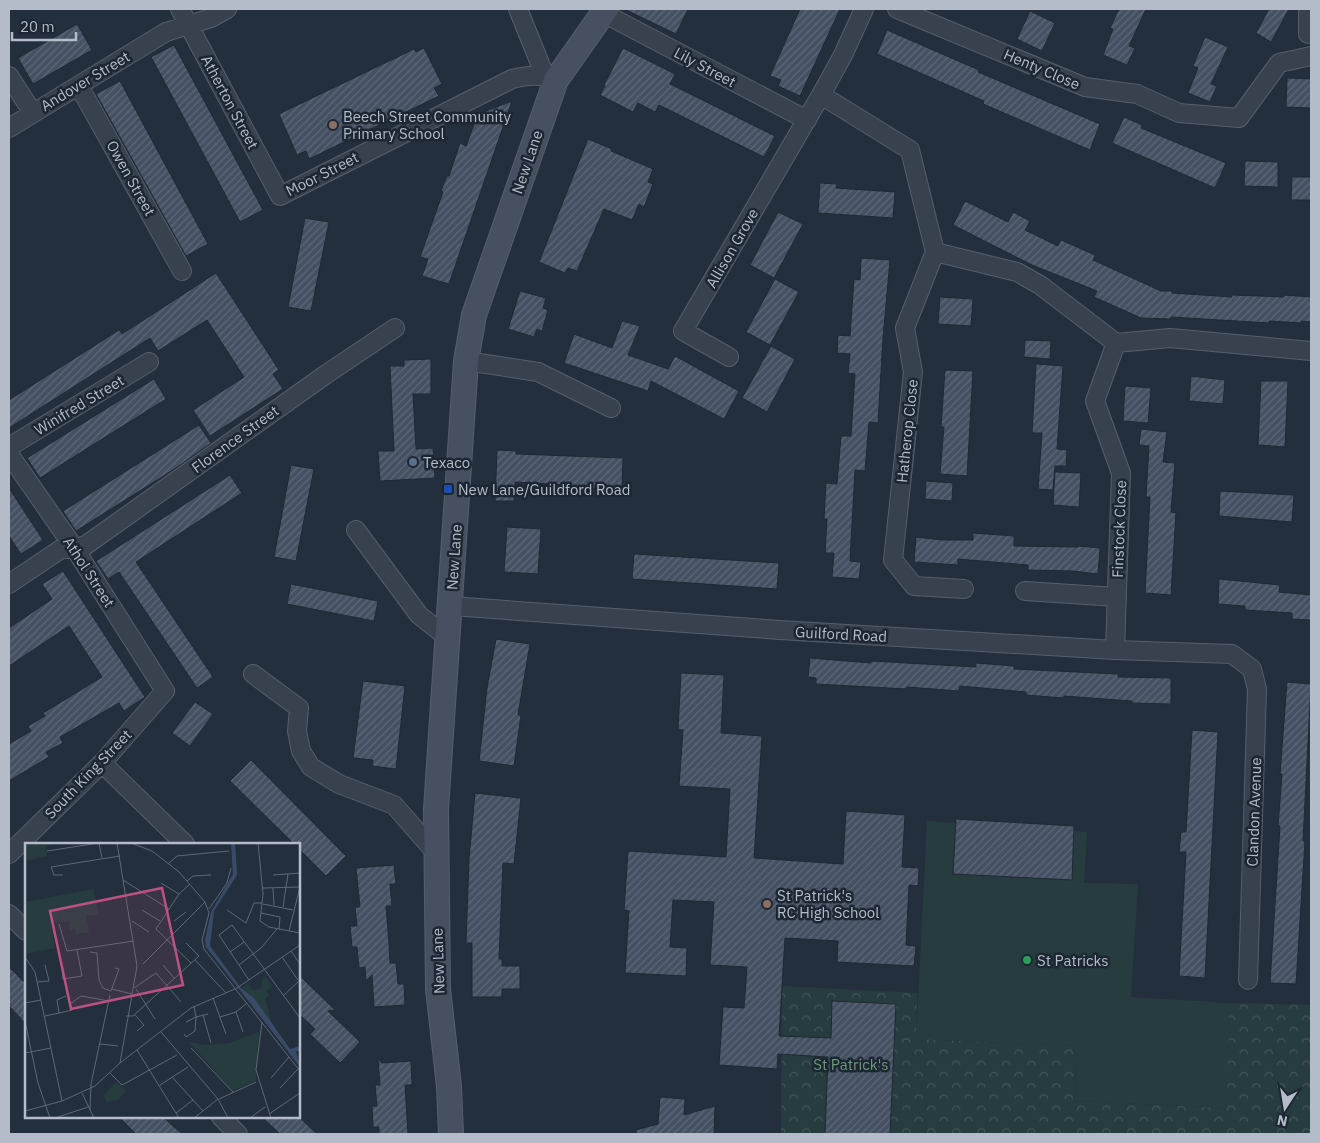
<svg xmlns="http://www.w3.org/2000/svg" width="1320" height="1143" viewBox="0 0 1320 1143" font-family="'IBM Plex Sans',sans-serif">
	<defs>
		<pattern id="forest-crowns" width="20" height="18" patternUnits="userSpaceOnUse" patternTransform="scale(1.25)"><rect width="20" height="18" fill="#263c3f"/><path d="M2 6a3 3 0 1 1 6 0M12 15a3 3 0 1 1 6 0" fill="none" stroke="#435659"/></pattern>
		<pattern id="building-hatch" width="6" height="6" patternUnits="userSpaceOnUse" patternTransform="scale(1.25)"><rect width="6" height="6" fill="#455162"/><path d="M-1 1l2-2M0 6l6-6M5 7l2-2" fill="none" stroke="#5d6877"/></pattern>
	</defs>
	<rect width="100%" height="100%" fill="#242f3e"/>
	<path fill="#263c3f" d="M927,821l160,11 -3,51 54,1 -7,113 98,6 -1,105 -152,-7 1,-55 -161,-7z"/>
	<path fill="url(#forest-crowns)" d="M782,986l135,7 -1,46 161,7 -1,55 151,7 2,-105 82,2v129h-530z"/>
	<path fill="url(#building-hatch)" stroke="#1f2835" d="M624,9h64l-12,25z
		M800,9h40l-40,87 -22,-10 3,-6 -11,-4z
		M1119,9h27l-17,37 6,2 -8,17 -24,-10 10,-26 -3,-1z
		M1269,9h20l-18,33 -15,-9z
		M1030,11l25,12 -13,28 -25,-12z
		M77,24l15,26 -59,34 -15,-26z
		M887,30l92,40 -1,2 122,52 -10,26 -107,-46 1,-3 -107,-47z
		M1205,37l23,10 -17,37 6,2 -7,16 -22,-9 10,-25 -5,-2z
		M174,45l89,165 -23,12 -89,-165z
		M424,48l18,36 -8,4 5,8 -130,63 -3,-8 -9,4 -18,-41 135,-65 2,3z
		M623,48l52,26 -5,10 105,52 -11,21 -105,-52 -4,7 -17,-9 -5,9 -33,-17 5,-9 -1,-1z
		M1287,78l24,1v29l-25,-1z
		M120,81l88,163 -22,12 -90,-162z
		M512,101l-63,183 -27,-8 6,-17 -8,-2 23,-65 -2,-1 6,-15h2l11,-33 6,3 12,-32z
		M1124,117l18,8 -1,3 85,35 -11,25 -103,-45z
		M588,139l24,10 -1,2 42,18 -5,13 5,2 -9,23 -5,-3 -7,16 -28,-11 -27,62 -9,-3 -3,5 -26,-11z
		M1245,161l33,1v25l-34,-1z
		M1292,177h19v23h-20z
		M820,183l17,1 -1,4 59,4 -2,26 -75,-5z
		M965,201l43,21 5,-10 17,9 -5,9 33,16 3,-6 34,15 -2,5 68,31h11v2l60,4v-2l52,2v-2l27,2v25l-10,-1v2l-32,-2v2l-98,-6v2l-30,-1 -47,-21 3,-6 -65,-26 -79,-40z
		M778,212l25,12 -29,54 -24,-13z
		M305,218l24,4 -18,89 -23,-4z
		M861,258l29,2 -7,78 -5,85 -9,-1 -4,49 -10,-1 -5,91 11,1 -2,17 -27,-2 2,-24h-9l2,-34h-3l2,-36 11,1 4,-48h10l4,-62 -7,-1 2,-19 -13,-1 1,-18 12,1 4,-57 6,1z
		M216,273l63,97 -6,4 10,15 -73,47 -17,-26 51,-33 -37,-57 -49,31 -8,-13 -141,90v-28l110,-70 3,4z
		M775,279l24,13 -29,53 -24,-13z
		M520,291l26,7 -3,10 5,2 -6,21 -5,-2 -3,8 -26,-8z
		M940,297l33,2 -2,27 -33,-2z
		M622,321l18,5 -12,29 40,14 7,-13 64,35 -15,28 -73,-38 -3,10 -84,-28 10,-29 38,14z
		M1025,340l26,1 -1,18 -26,-2z
		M771,346l24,13 -28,53 -25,-14z
		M431,359v35h-18l3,55 17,-1 2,30 -55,3 -2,-30h16l-4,-85h14v-6z
		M1036,364l27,2 -6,83 10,1 -1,16h-11l-2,24 -15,-1 4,-56h-10z
		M945,370l28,1 -6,105 -27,-2 4,-47h-3z
		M1191,376l34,4 -2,24 -34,-3z
		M154,379l12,20 -126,79 -13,-20z
		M1261,381h27l-3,66 -27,-2z
		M1125,386l26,2 -3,35 -25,-2z
		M199,425l12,18 -38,27 -97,61 -13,-20z
		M1141,429l26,3 -4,30 12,1 -4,49 5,1 -5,82 -26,-2 5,-96h-4l3,-51 -10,-1z
		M497,450l19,1v3l107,4 -1,29 -27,-2v4l-27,-1v-3l-53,-3 -1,19h-19z
		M291,465l23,4 -18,92 -22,-4z
		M1055,472l26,1 -2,34 -26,-2z
		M230,475l12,18 -106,69 77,115 -16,11 -78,-116 -11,7 -12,-18z
		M926,481l27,2 -1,18 -27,-2z
		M9,488l34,52 -22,14 -12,-18z
		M1220,491l74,4 -2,27 -73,-6z
		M507,527l34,2 -3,45 -34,-2z
		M973,533l41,3v10l64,1v-1l22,2 -2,26 -25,-3 -45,-1v-5l-70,-6v6l-44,-3 2,-25 26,3h31z
		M634,554l145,9 -2,26 -145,-10z
		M63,571l82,126 -21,14 -5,-8 -59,34 3,6 -17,9 3,5 -40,24v-37l22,-13 -3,-5 17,-10 -2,-3 59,-36 -33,-51 -60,40v-38l43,-29 -10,-15z
		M1219,579l61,6 -1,7 32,3v25l-19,-1v-6l-47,-3v-4l-27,-2z
		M291,584l87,17 -4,20 -87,-17z
		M496,639l34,5 -12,71h3l-7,51 -35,-5 8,-73z
		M810,658l61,5v-2l105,6v-4l38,3v3l104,5v3l53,1v26l-39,-1v-2l-68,-5v2l-38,-3v-3l-66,-6 -1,5 -52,-4v2l-91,-5v-6l-8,-1z
		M681,673l43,2 -3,58 41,3 -8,122 89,6 3,-53 59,4 -3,52 17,1 -1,18 -9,-1 -3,60 10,1 -2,20 -77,-4 1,-21 -53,-3 -6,98 52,2 1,-37 64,3 -6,130h-65l3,-77 -50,-3 -1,15 -58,-4 4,-58 21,1 3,-41 -37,-2 4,-63 -41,-2 -3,47 17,1 -1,28 -61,-3 4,-62 -5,-1 4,-59 98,6 4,-68 -51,-3 4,-56 -5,-1z
		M363,681l42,5 -9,83 -24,-3 1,-6 -20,-2z
		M1287,682l24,2 -8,157h2l-9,143 -26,-1 10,-157h-2l4,-52h-2z
		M195,702l18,12 -23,32 -18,-13z
		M1192,730l26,2 -13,246 -26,-2 7,-124h-7l2,-20h5z
		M251,760l95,96 -20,20 -27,-27v-5h-5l-64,-63z
		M475,793l46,5 -7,66 -11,-1 -4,96h3v7h18v23h-18v8h-30v-54h-6l3,-84z
		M956,819l118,7 -2,54 -119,-6z
		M394,865l2,19h-6l2,22h-6l3,37 1,20h6l2,21h6l1,21 -31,2 -2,-32 -6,6 -1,-14 -6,1 -2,-21h-5l-2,-21h7l-2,-19h5l-4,-39z
		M9,967l17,17v40l-17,-18z
		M299,975l36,35 -7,1 32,31 -20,21 -30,-29 5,-5 -16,-15z
		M378,1059l4,4 29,-2 1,24h-7l3,49h-29v-7h-6l-1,-21h5l-2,-21h5z
		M660,1097l25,2 -1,16 31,-9 -1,28h-77l-1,-4 22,-6z
		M119,1117h44l19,17h-46z
		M262,1117h37l18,17h-37z"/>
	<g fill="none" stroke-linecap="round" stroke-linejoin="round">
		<g stroke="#565f6c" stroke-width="20">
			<path id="street" d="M180,9l100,187 232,-117c16,-4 28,-5 44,1
				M518,9l27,67
				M897,9l188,78 52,7 42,19 60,5 40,-55 32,-7
				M1308,9v25
				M603,13l204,107
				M9,76l24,37
				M79,86l103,185
				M821,95l89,55 25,102 -30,76 8,44 -20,188 21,26 50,3
				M9,128l157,-96 45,-14 16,-9
				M935,252l82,20 23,13 76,58
				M729,357l-46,-26 138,-236 22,-40 21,-46
				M466,361l72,11 73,36
				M9,447l140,-85
				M9,454l66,95 90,142 -63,72 -93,91
				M356,530l63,85 29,23
				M9,584l52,-35h14l11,-4 239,-170 70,-47
				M1025,591l92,6
				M451,606l329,24 335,20 117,4 20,15 5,20 -9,291
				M1115,650l6,-177 -26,-72 21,-58 54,-5 141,13
				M253,674l46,34 -2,23 4,20 10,16 28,17 55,21 42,48
				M102,763l83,81
				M9,914l17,17
				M221,1117l17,17"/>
		</g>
		<g stroke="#565f6c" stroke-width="26">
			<path id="secondary" d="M451,1134l-2,-48 -11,-97 -2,-180 30,-448 8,-46 82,-235 50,-71"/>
		</g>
		<use href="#street" stroke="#38414e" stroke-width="18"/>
		<use href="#secondary" stroke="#465061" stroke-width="24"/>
	</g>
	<g fill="#8d6e63" stroke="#1d2633" stroke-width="2">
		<circle cx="333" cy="125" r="5"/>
		<circle cx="767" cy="904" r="5"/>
	</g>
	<circle fill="#5c6f8a" stroke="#1d2633" stroke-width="2" cx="413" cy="462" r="5"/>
	<rect fill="#1a4fb4" stroke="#1d2633" stroke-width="2" x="443" y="484" width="10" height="10" rx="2.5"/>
	<circle fill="#2e9e5b" stroke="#1d2633" stroke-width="2" cx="1027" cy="960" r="5"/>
	<g text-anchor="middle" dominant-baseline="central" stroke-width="5" stroke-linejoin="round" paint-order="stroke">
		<g font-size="15" fill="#b4bcc9" stroke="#1d2633">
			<text transform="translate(705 67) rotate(28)">Lily Street</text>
			<text transform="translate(1042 69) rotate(23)">Henty Close</text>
			<text transform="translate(85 81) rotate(-31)">Andover Street</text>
			<text transform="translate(230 102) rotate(62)">Atherton Street</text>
			<text transform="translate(527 162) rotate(-71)">New Lane</text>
			<text transform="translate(322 174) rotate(-27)">Moor Street</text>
			<text transform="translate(131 178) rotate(61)">Owen Street</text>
			<text transform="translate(732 248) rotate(-60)">Allison Grove</text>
			<text transform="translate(79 405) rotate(-31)">Winifred Street</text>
			<text transform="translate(907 431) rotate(-84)">Hatherop Close</text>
			<text transform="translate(235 439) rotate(-36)">Florence Street</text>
			<text transform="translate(1119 529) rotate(-88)">Finstock Close</text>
			<text transform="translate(454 557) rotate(-86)">New Lane</text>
			<text transform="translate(89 572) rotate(57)">Athol Street</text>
			<text transform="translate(841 634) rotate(3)">Guilford Road</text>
			<text transform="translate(88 774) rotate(-46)">South King Street</text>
			<text transform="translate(1254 812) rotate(-88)">Clandon Avenue</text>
			<text transform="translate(438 961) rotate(-92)">New Lane</text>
		</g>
		<g font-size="15" fill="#b4bcc9" stroke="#1d2633" text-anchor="start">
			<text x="343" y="116">Beech Street Community<tspan x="343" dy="17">Primary School</tspan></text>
			<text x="423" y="462">Texaco</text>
			<text x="458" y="489">New Lane/Guildford Road</text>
			<text x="777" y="895">St Patrick's<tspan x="777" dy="17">RC High School</tspan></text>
			<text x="1037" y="960">St Patricks</text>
		</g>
		<g font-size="15" fill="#6b9a76" stroke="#1d2633">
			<text x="851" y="1064">St Patrick's</text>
		</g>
	</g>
	<g transform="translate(25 843)">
		<rect width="275" height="275" fill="#242f3e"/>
		<path d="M47,68l1,4 13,-2 3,19 -13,2 -1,-5 -5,1 -1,-9 -9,1 -1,-9zM91,239l10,9 -9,9 -10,2 -4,-7z" fill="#263c3f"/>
		<path d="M0,0h33l-12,3 1,10 -22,5zM68,46l6,26h-26l-2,-4 -12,2 1,9 -9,2 4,24 -30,6v-52zM240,133l7,10 -6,5 3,4 -4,4 8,28 -20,-30 -11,-9 6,-4 5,6h4l6,-4 -2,-4zM234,189l-3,48 -23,11 -44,-49 16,3 24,-2z" fill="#263c3f"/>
		<path d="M206,0h4l2,32 -23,36 -4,35 31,42 13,10 36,51 10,-3v5h-4l4,16 -94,-120 -1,-7 6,-28 22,-38z" fill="#394c67"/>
		<path fill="none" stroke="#5e6776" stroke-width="1" d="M74,0l3,15M92,0l20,123 -17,97M106,0l21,8 27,21 26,30 4,11 -7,27 2,9 96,122M233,0l5,51 -3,27 9,6 31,6M22,8l52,-8M143,21l9,-8 52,-5M38,32h-9l-3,-8 69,-11M248,32l27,-2M98,37l46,29M162,38l6,-5 18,-1M136,40l18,11M165,41l-11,10 -23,35 35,34M238,45l37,-1M248,45l1,17M238,61l30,6M258,64l5,-33M184,66l18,-26 4,-15M117,67l18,11M202,67l19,13 8,-20h8M236,70l19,4 -1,12M107,78l17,11M149,78l12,-9M34,81l8,27 67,-10M264,88l11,-44M266,108l9,13M65,109l7,1 2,27 4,8 8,3 8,-22 -4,-1M205,109l14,-10M0,114l10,15 27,129M257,114l16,23M170,117l31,33M118,121l62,-62M138,122l12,14M214,122l22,-17 16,-19M37,124l1,12 19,-3 -5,-26M224,137l-30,-45 13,-10 68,93M12,139l12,-1 -4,-16M109,145l22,-15 25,29M87,146l20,5M111,146l19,30M258,153l17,-16M188,155l13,36M0,160l16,-3M45,161l11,-8 28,5M169,163l2,11 12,-3M211,169l7,20M34,170l13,-3 -1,-5M110,172l9,10 -7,6M178,172l8,28M20,173l14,-3 -2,-13 9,-4M101,173h7l66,-60 -13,-13M195,174l16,-5 11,-9M0,178l13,62 12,35M237,179l-6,48 15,48M136,189l57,67 10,19M159,191l2,3 9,-6 1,-14 -10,5M75,201l18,2M166,205l42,44M112,207l42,68M0,210l26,-5M85,230l12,12 55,-30M147,234l31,34M246,235l18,-21M135,242l28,-18M255,245l18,-19M57,250l12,25M194,256l37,-17M65,267l1,-26 19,-89M0,268l37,-10 33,-15 25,-23 71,-55 46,-20 63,-43M151,270l17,-13M244,271l31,-21M30,275l33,-11M169,275l24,-19M225,275l15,-11"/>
		<path fill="#bd5182" fill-opacity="0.15" stroke="#bd5182" stroke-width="2.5" d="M137,45l21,97 -112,24 -21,-98z"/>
		<rect width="275" height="275" fill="none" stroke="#b4bcc9" stroke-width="2.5"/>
	</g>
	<rect width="1320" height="1143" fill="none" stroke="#b4bcc9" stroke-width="20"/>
	<g transform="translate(1285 1108) rotate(192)" stroke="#1d2633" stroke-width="4" paint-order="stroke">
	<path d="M0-4L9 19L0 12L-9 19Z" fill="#b4bcc9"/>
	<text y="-8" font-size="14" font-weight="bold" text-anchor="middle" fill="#b4bcc9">N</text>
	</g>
	<path d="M12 32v8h64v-8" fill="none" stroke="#b4bcc9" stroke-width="2.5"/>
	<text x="20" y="32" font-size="15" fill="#b4bcc9" stroke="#1d2633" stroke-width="4" paint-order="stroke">20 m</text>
</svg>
